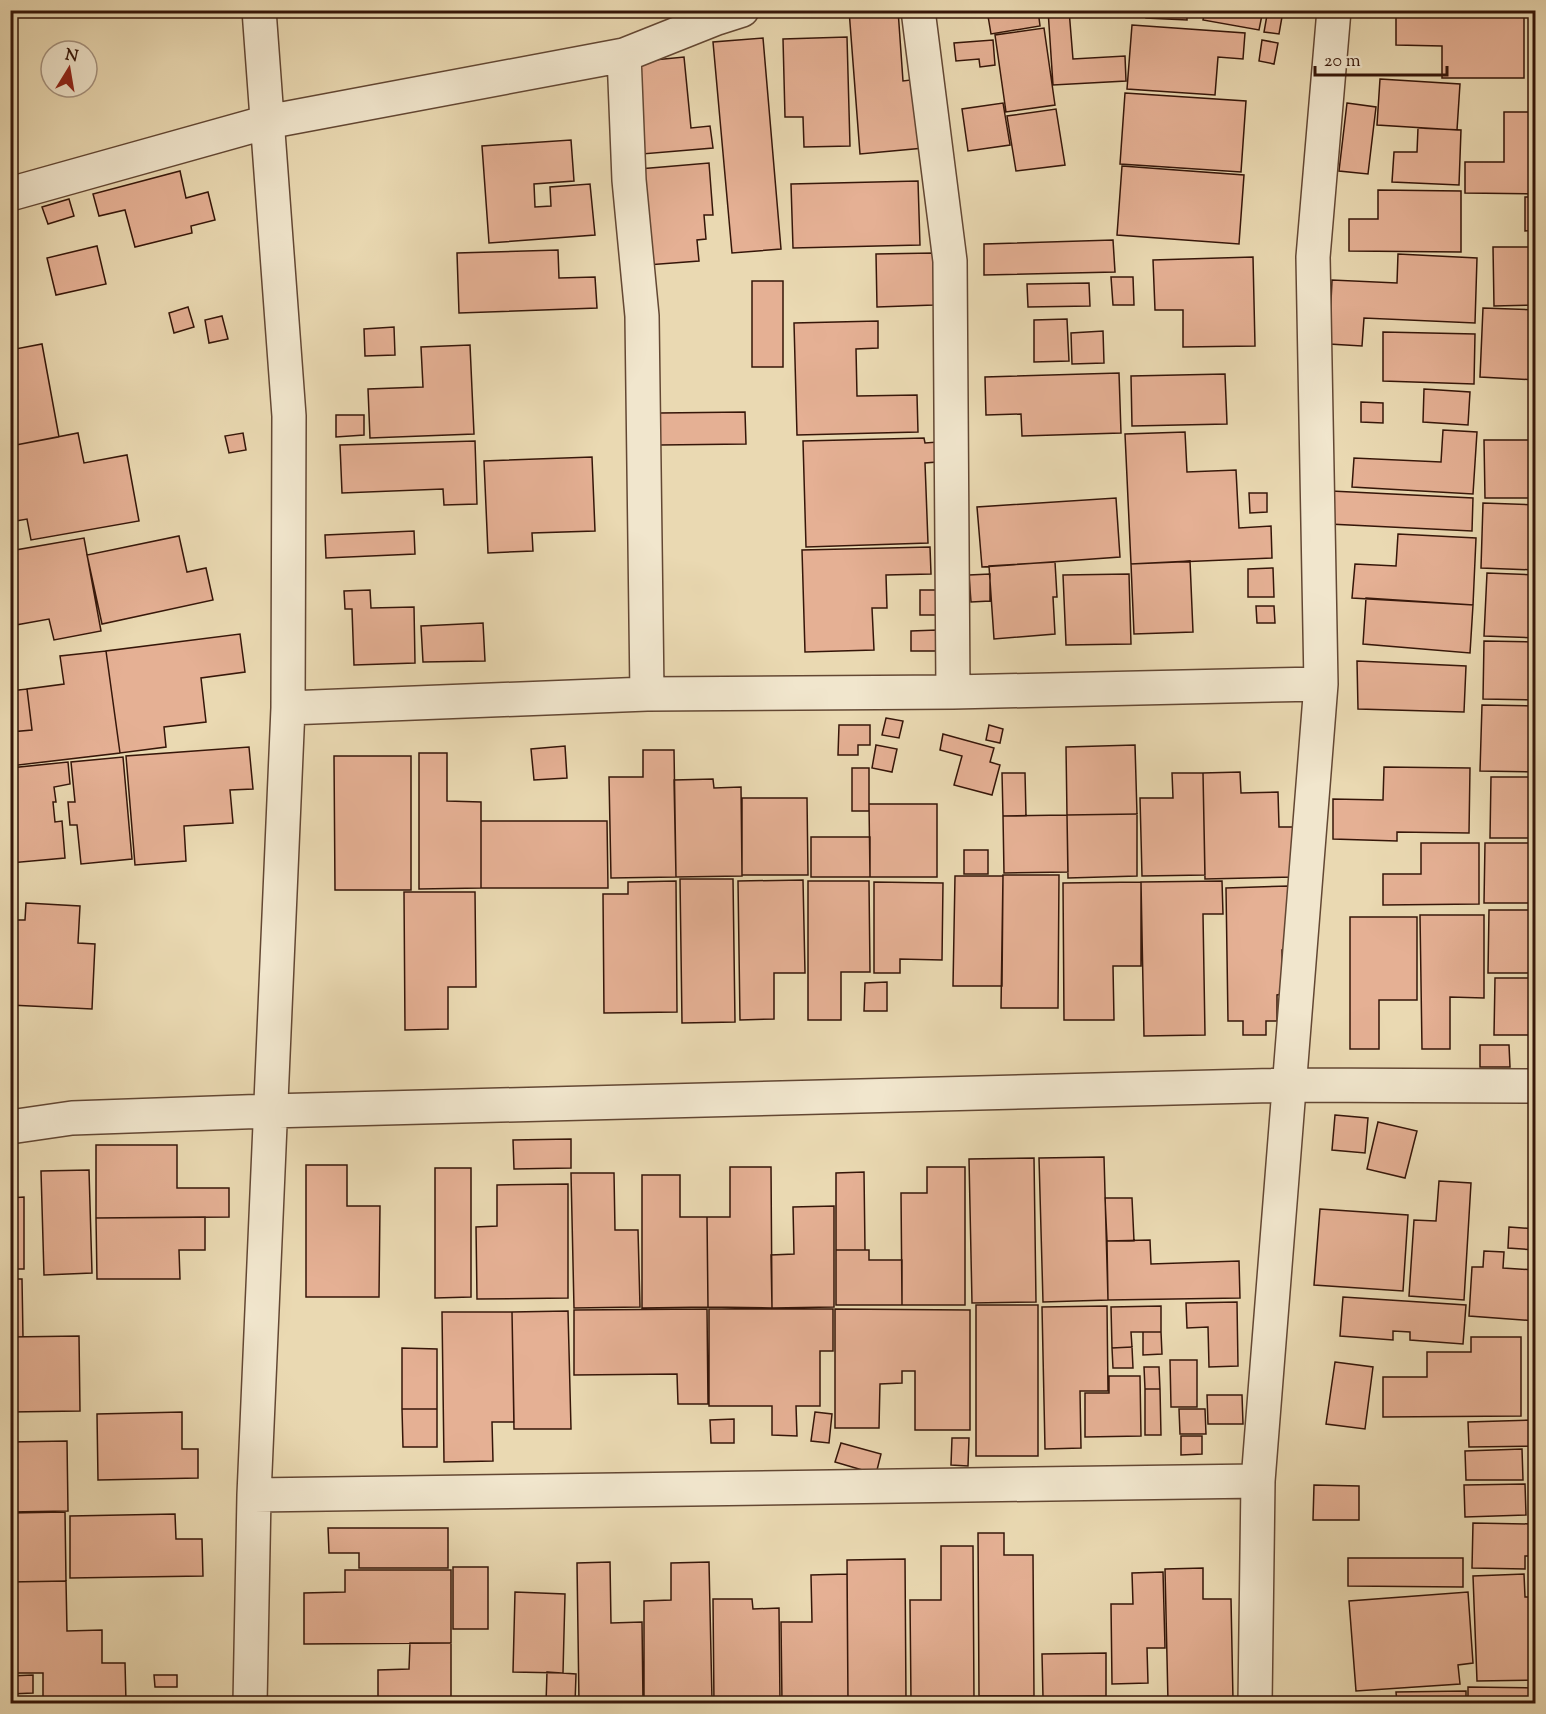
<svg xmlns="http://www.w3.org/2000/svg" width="1546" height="1714" viewBox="0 0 1546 1714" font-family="'Sorts Mill Goudy',serif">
	<rect width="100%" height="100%" fill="#ead9b2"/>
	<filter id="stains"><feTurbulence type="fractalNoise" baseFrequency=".00333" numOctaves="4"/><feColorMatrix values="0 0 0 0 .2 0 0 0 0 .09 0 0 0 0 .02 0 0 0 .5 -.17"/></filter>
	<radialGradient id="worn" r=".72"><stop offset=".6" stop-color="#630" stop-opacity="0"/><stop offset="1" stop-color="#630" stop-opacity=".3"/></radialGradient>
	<path fill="#e5b094" stroke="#361609" stroke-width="1.5" d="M849,10h49l5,71 16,-2 5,69 -64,6z
		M987,10h51l2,16 -49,8z
		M1048,10h21l4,49 52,-3 1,25 -73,4z
		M1146,10h41v10l-41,-2z
		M1205,10h58l-4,20 -56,-10z
		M1396,13l128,1v64h-82v-32l-46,-1z
		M1267,15l15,2 -3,17 -15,-2z
		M1132,25l113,8 -2,26 -25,-2 -3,38 -88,-6z
		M1044,28l11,77 -49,7 -11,-77z
		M847,37l3,109 -46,1 -1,-30h-18l-2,-78z
		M763,38l18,211 -49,4 -19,-211z
		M993,40l2,25 -15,2 -1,-8 -23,2 -2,-18z
		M1262,40l16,3 -4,21 -15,-3z
		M684,57l7,71 19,-2 3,22 -71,6 -8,-92z
		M1380,79l80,5 -3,46 -80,-5z
		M1125,93l121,8 -5,71 -121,-8z
		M1003,103l7,42 -42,6 -6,-42z
		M1347,103l29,4 -8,67 -29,-3z
		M1056,109l9,56 -49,6 -9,-55z
		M1504,112h32v82l-71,-1v-31h39z
		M1418,128l43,2 -2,55 -67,-3 2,-30h23z
		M571,140l3,41 -40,3 1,23 16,-1 -1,-19 40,-3 5,51 -106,8 -7,-97z
		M709,163l4,52h-9l2,24 -9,1 2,21 -52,4 -8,-96z
		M1122,166l122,9 -5,69 -122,-9z
		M180,171l6,27 22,-6 7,28 -24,6 1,7 -57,14 -10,-37 -26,6 -6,-22z
		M918,181l2,64 -127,3 -2,-64z
		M1378,190l83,1v61l-112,-1v-32h29z
		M1525,197h11v33l-11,1z
		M69,199l5,17 -26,8 -6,-17z
		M1113,240l2,32 -131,3v-31z
		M97,246l9,38 -50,11 -9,-37z
		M1493,247h43v58l-42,1z
		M558,250l1,28 36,-1 2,31 -138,5 -2,-60z
		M933,253l1,52 -57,2 -1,-53z
		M1398,254l79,4 -2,65 -111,-5 -2,28 -33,-2 3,-64 65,3z
		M1253,257l2,89 -72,1v-37h-28l-2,-50z
		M1111,277h22l1,28h-21z
		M752,281h31v86h-31z
		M1089,283l1,23 -62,1 -1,-23z
		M188,307l6,20 -20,6 -5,-20z
		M1483,308l53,2v70l-56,-3z
		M222,316l6,23 -19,4 -4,-23z
		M1067,319l2,42 -35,1v-42z
		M878,321v27l-22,1 1,47 60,-1 1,37 -121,3 -3,-112z
		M394,327l1,28 -30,1 -1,-27z
		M1103,331l1,32 -32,1 -1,-31z
		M1383,332l92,2 -1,50 -91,-3z
		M42,344l17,93 -49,9v-96z
		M470,345l4,89 -104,4 -2,-49 55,-2 -2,-40z
		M1119,373l2,60 -99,3 -1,-22 -35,1 -1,-38z
		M1225,374l2,50 -95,2 -1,-50z
		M1424,389l46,3 -2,33 -45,-3z
		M1361,402l22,1v20l-22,-1z
		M745,412l1,32 -86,1v-32z
		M336,415h28v20l-28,2z
		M1443,430l34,2 -4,62 -121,-7 2,-29 87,4z
		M1185,432l2,40 49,-2 3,58 32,-2 1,32 -141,6 -6,-130z
		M78,433l6,30 43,-8 12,66 -108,19 -4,-21 -17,3v-76z
		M243,433l3,17 -17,3 -4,-17z
		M924,438l1,5 13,-1 -1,20 -12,1 3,80 -122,4 -3,-106z
		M1484,440h52v58h-51z
		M475,441l2,63 -33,1 -1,-16 -101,4 -2,-48z
		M592,457l3,74 -63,2 1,18 -45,2 -4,-92z
		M1331,491l142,7 -1,33 -143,-7z
		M1249,493h18v19l-17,1z
		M1116,498l4,59 -138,10 -5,-60z
		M1483,503l53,2v65l-55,-2z
		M414,531l1,23 -89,4 -1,-23z
		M1398,534l78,4 -3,67 -121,-7 3,-34 41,2z
		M179,536l8,36 19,-4 7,32 -111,24 -15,-69z
		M84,538l17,93 -47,9 -5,-21 -39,7v-75z
		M930,547l1,27 -45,1 1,33h-15l2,42 -69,2 -3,-102z
		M1190,561l3,71 -59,2 -3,-70z
		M1055,562l2,35h-4l2,37 -61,5 -5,-73z
		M1273,568l1,29h-26v-28z
		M1487,573l49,2v63l-52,-2z
		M990,574v27l-19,1 -2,-27z
		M1129,574l2,70 -65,1 -3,-70z
		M370,590l1,18 43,-1 1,56 -61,2 -2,-56h-7l-1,-18z
		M920,590h20l1,25h-21z
		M1366,598l107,7 -3,48 -107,-9z
		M1256,606h18l1,17h-18z
		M483,623l2,38 -62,1 -2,-36z
		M937,630v21h-26v-20z
		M240,634l5,38 -44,6 5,44 -42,5 2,20 -46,6 -14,-102z
		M1484,641l52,1v58l-53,-1z
		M106,651l14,102 -110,13v-34l22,-2 -5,-41 37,-5 -4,-28z
		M1357,661l109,5 -2,46 -106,-3z
		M27,689l5,41 -22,2v-41z
		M1482,705l54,1v66l-56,-1z
		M886,718l17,3 -4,17 -17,-3z
		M839,725h31v20h-12v10h-20z
		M989,725l14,4 -3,14 -14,-3z
		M943,734l51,14 -4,14 10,3 -8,30 -38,-10 8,-29 -22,-6z
		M876,745l21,4 -5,23 -20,-4z
		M1135,745l2,69 -70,1 -1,-68z
		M565,746l2,32 -33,2 -3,-31z
		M249,747l4,42 -23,1 3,33 -49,3 2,35 -51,4 -9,-109z
		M643,750h31l2,127 -65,1 -2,-101h34z
		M419,753h28v48l34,1v86l-62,1z
		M334,756h77v134h-76z
		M123,757l9,102 -51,5 -4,-39h-7l-2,-23h7l-4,-40z
		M68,762l2,22 -16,3 2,15h-3l2,20 7,-1 3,37 -55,5v-95z
		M1384,767l86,1 -1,65 -72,-1v9l-64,-2v-40l50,1z
		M852,768h17v43h-17z
		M1240,772l1,21 37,-1 1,35h15l1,50 -90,2 -2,-106z
		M1002,773h23l1,43h-23z
		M1172,773h31l2,102 -63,1 -2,-78h33z
		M1491,777h45v61h-46z
		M713,779l1,9 27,-1 1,89 -66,1 -2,-97z
		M742,798h65l1,77h-66z
		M869,804h68v73h-67z
		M1137,814v62l-69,2 -1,-63z
		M1067,815l1,57 -64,1 -1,-57z
		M481,821h126l1,67h-127z
		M811,837h59v40h-59z
		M1421,843h58v61l-96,1v-31h38z
		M1485,843h50l1,60h-52z
		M964,850h24v24h-24z
		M1003,875h56l-1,133h-57z
		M955,876h48l-1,110h-49z
		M680,879h53l2,143 -53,1z
		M803,880l2,93h-31v46l-34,1 -2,-139z
		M676,881l1,131 -73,1 -1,-119h25v-12z
		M808,881h61l1,91h-29v48h-33z
		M1222,881l1,33h-20l2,121 -61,1 -3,-154z
		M874,882l69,1 -1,77 -42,-1v14h-26z
		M1141,882v84h-28l1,54h-50l-1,-137z
		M1289,886l1,64h-8l1,44 -6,1v26h-11v14h-23v-14h-15l-2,-133z
		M404,892h71l1,95h-28v42l-43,1z
		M26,903l54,3 -2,37 17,1 -3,65 -82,-4v-85h15z
		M1489,910h47v63h-48z
		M1420,915h64v83l-34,-1v52h-28z
		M1350,917h67v83h-38v49h-29z
		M1495,978h41v57h-42z
		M887,982v29h-23l1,-28z
		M1480,1045h29l1,22h-30z
		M1335,1115l33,3 -3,35 -33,-3z
		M1378,1122l39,9 -12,47 -38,-9z
		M571,1139v29l-57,1 -1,-29z
		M96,1145h81v43h52v29l-133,1z
		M1104,1157l4,143 -65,2 -4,-144z
		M1034,1158l2,144 -64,1 -3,-144z
		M306,1165h41v41h33l-1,91h-73z
		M730,1167h41l1,141 -64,-1 -1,-90h23z
		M927,1167h38v138h-63l-1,-112h26z
		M435,1168h36v129l-36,1z
		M89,1170l3,103 -48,2 -3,-104z
		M864,1172l1,78h-29v-77z
		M571,1173h43l1,57h23l2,77 -66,1z
		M642,1175h38v42h27l1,90 -66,1z
		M1439,1181l32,2 -7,117 -55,-4 5,-76 22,1z
		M568,1184v114l-91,1 -1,-72 21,-1v-41z
		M24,1197v72h-14v-71z
		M1105,1198h27l2,43h-27z
		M834,1206v101l-62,1 -1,-53 23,-1 -1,-47z
		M1320,1209l88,6 -5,76 -89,-6z
		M205,1217v33h-26l1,29h-83l-1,-61z
		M1509,1227l27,2v21l-28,-2z
		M1150,1240l1,24 88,-3 1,37 -132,2 -1,-59z
		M836,1250h33v10h33v45h-66z
		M1484,1251l20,1 -1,16 33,2v51l-67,-5 3,-49h11z
		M10,1279h12l1,58h-13z
		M1343,1297l123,8 -3,39 -53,-4v-8l-17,-1v9l-53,-4z
		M1237,1302l1,64 -29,1 -1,-40 -21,1 -1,-25z
		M976,1305h62v151h-62z
		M1107,1306l1,85h-28l1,57 -36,1 -3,-142z
		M1161,1306v26h-30l1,15 -20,1 -1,-41z
		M707,1309l1,95h-30l-1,-30 -103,1v-65z
		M709,1309h124v42h-13v55h-24l1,30 -25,-1v-29h-63z
		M835,1309l135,1v120h-55v-59h-13v12l-22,1 -1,44h-44z
		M568,1311l3,118h-57l-2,-117z
		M442,1312h70l2,110h-22l1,39 -49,1z
		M1143,1332h18l1,22 -19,1z
		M79,1336l1,75 -70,1v-75z
		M1471,1337h50v79l-138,1v-40h44v-25h44z
		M1132,1347l1,21h-20l-1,-20z
		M402,1348l35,1v60h-35z
		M1170,1360h27v47h-26z
		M1335,1362l38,5 -8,62 -39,-5z
		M1144,1367h15l1,22h-15z
		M1109,1376h31l1,60 -56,1v-44h24z
		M1145,1389h15l1,46h-16z
		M1207,1395h35l1,29h-35z
		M402,1409h35v38h-34z
		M1179,1409h26l1,25h-26z
		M182,1412v37h16v29l-100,2 -1,-66z
		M815,1412l17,2 -3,29 -18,-2z
		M734,1419v24h-23l-1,-23z
		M1535,1420v26l-66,1 -1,-25z
		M1181,1436h21v18l-21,1z
		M952,1438h17l-1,28 -17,-1z
		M67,1441l1,70 -58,1v-70z
		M841,1443l40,11 -5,20 -41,-12z
		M1522,1449l1,31h-57l-1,-29z
		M1525,1484l1,31 -61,2 -1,-32z
		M1314,1485l45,1v34h-46z
		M65,1512l1,69 -56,1v-69z
		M175,1514l1,25h26l1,37 -133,2v-62z
		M1533,1514h3v42h-11v13l-53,-1 1,-45 60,1z
		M328,1528h120v40h-89v-15h-30z
		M978,1533h26v22h29l1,141h-55z
		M941,1546h32l1,154h-63l-1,-100h31z
		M1348,1558h115v29l-115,-1z
		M905,1559l1,142 -58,1 -1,-142z
		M610,1562l1,61 31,-1 1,81h-64l-2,-140z
		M709,1562l3,139h-68v-100l27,-1v-37z
		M453,1567h35v62h-35z
		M1203,1568v31h28l2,101 -65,2 -3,-133z
		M345,1570h106v73l-147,1v-51l41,-1z
		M1163,1572l2,76h-18l1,35 -36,1 -1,-80h22l-1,-31z
		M847,1574l1,128 -66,1 -1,-81h31l-1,-47z
		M1524,1574l1,23h11v83l-59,1 -4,-105z
		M66,1581l1,50 35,-1v33h23l1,39 -83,1v-30h-33v-91z
		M515,1592l50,2 -2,79 -50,-1z
		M1468,1592l5,71 -15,2 2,19 -104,7 -7,-90z
		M713,1599h39l1,10 26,-1 1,96h-66z
		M410,1643h41v58l-73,1v-32l31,-1z
		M1106,1653v43l-63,1 -1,-43z
		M547,1672l29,2 -1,30 -29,-1z
		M33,1675v18l-23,1v-18z
		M154,1675h23v12h-22z
		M1468,1687l68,1v16h-68z
		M1466,1691v13h-69l-1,-12z
		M1157,1701v3h-47v-2z
		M971,1702h67v2h-67z
		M1038,1702h64v2h-64z"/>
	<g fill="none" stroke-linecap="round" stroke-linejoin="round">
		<g stroke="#634733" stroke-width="36">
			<path id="minor" d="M918,10l32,251 3,431
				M624,55l5,125 13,136 5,378
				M10,194l257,-72 357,-67 93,-37 25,-8
				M288,708l359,-14 306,-2 368,-8
				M10,1127l62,-9 197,-7 1021,-26 246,1
				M254,1495l1004,-14
				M250,1704l4,-209 34,-787 1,-292 -30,-406
				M1255,1704l3,-223 63,-797 -8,-427 21,-247"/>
		</g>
		<use href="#minor" stroke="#f1e6cd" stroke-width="33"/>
	</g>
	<rect width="1546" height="1714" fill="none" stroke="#ead9b2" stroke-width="36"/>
	<rect x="12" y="12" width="1522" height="1690" fill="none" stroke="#361609" stroke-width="3"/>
	<rect x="18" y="18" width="1510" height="1678" fill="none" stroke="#361609" stroke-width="1.5"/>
	<g transform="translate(69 69) rotate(11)"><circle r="28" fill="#f1e6cd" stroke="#a6937f" stroke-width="1.5"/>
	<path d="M0-4.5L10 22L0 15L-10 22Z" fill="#8f2418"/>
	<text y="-9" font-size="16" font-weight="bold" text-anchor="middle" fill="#361609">N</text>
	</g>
	<path d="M1315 66v9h132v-9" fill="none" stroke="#361609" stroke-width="3"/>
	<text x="1324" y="66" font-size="18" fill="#361609" stroke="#f1e6cd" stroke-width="4.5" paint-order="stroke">20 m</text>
	<rect width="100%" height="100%" filter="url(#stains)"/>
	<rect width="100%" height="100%" fill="url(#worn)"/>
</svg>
